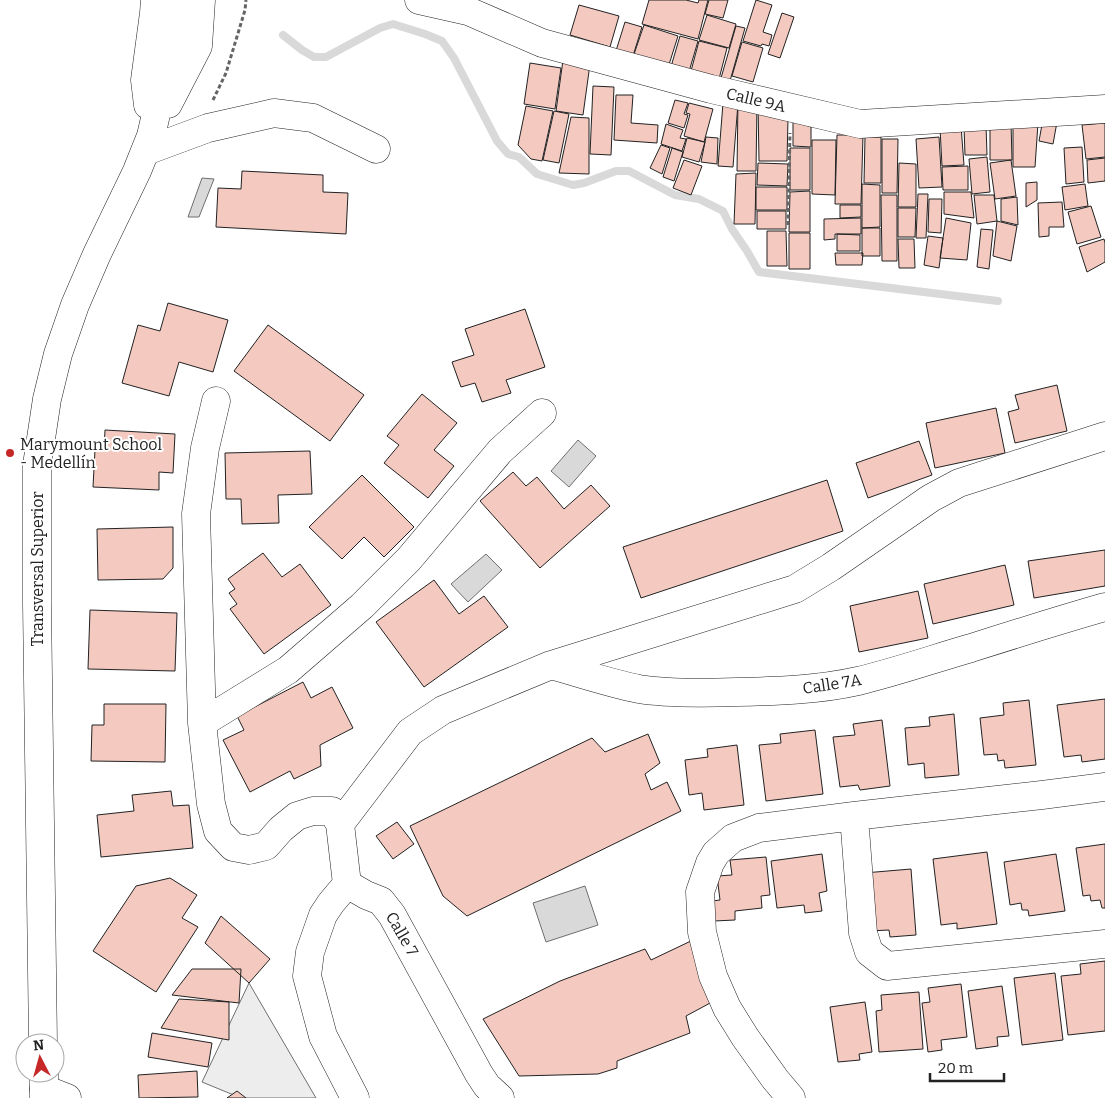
<svg xmlns="http://www.w3.org/2000/svg" width="1105" height="1098" viewBox="0 0 1105 1098" font-family="Bitter,serif">
	<rect width="100%" height="100%" fill="#fff"/>
	<path fill="#ededed" stroke="#6f6f6f" d="M249,983l67,115h-75l-39,-16z"/>
	<path fill="#d9d9d9" stroke="#6f6f6f" d="M202,178l12,1 -15,38h-11z
		M578,440l18,16 -27,31 -18,-16z
		M486,554l16,16 -34,32 -17,-18z
		M585,886l13,39 -52,17 -13,-39z"/>
	<g fill="none" stroke-linecap="round" stroke-linejoin="round">
		<path stroke="#d9d9d9" stroke-width="8" d="M283,35l19,15 12,7h12l54,-29 13,-4 32,10 17,7 12,17 43,83 11,13 11,3 18,17 36,11 11,-2 32,-12h13l46,24 24,4 24,12 9,18 15,22 12,21 239,29"/>
	</g>
	<path fill="#f3c9c0" stroke="#222" d="M649,0h37l12,3 1,-3h9l-10,39 -56,-15z
		M709,0h19l-5,18 -18,-4z
		M756,0l16,5 -9,27 9,3 -3,11 -7,-2 -1,2 -18,-5z
		M579,5l40,11 -9,31 -40,-12z
		M782,13l12,4 -14,41 -12,-4z
		M707,15l29,9 -7,24 -30,-8z
		M625,22l17,5 -10,32 -17,-5z
		M644,25l34,11 -11,35 -35,-11z
		M736,26l9,2 -15,53 -9,-3z
		M680,36l18,5 -10,34 -18,-5z
		M699,41l28,7 -8,31 -28,-8z
		M742,42l21,6 -10,34 -21,-6z
		M563,60l27,4 -7,51 -27,-4z
		M530,63l31,5 -6,41 -31,-5z
		M593,86l21,1 -3,68 -21,-1z
		M616,95h17l-2,28 27,2 -1,18 -43,-3z
		M738,99l19,4 -1,68h-19z
		M675,100l13,3 -4,11 4,1 -4,13 -16,-5z
		M689,103l24,6 -9,33 -20,-6 6,-22 -4,-1z
		M723,103h15l-5,64 -15,-1z
		M758,103l30,15 -1,43h-28z
		M526,106l27,5 -11,50 -11,-2 -13,-14z
		M554,111l15,3 -10,49 -16,-3z
		M571,117l18,1v56l-30,-1z
		M1043,119l14,3 -4,22 -14,-3z
		M793,120l18,7v20l-18,-1z
		M1011,122l1,38h-22v-37z
		M1013,123h25l-3,44h-22z
		M1105,123v34l-19,2 -4,-34z
		M666,124l17,6 -3,8 6,1 -4,12 -21,-7z
		M986,125l1,30h-22l-1,-29z
		M961,126l3,39 -22,1 -2,-38z
		M837,135h26l-2,69h-26z
		M706,137l12,1 -1,26 -16,-2z
		M865,137h16v46h-17z
		M939,137l3,50 -23,1 -3,-49z
		M687,138l18,4 -6,20 -17,-5z
		M882,139h16l-1,54h-15z
		M812,140h24l-1,55 -23,-1z
		M661,145l9,3 -8,26 -12,-6z
		M1082,147l2,35 -18,2 -2,-36z
		M672,148l11,4 -9,29 -11,-4z
		M790,148h20v42h-20z
		M987,157l3,35 -18,2 -3,-35z
		M1105,158v23l-17,2 -1,-23z
		M684,160l18,6 -11,29 -18,-7z
		M1011,160l5,36 -21,3 -5,-36z
		M758,163l30,1 -1,22 -30,-1z
		M899,163l17,1v43h-18z
		M968,166v24h-25l-1,-23z
		M242,171l81,4v17l25,1 -2,41 -130,-7 2,-39 23,1z
		M756,173l-1,51h-21l2,-50z
		M1037,182v18l-11,7v-24z
		M862,184l18,1v42l-18,1z
		M1085,184l3,22 -23,4 -3,-23z
		M756,187h31v23h-31z
		M810,191v41h-21l1,-40z
		M944,192h27l3,26 -30,-4z
		M918,194h10l-2,44h-10z
		M881,195h16v66h-15z
		M974,195h20l3,26 -20,3z
		M1017,197l1,28 -17,-4v-22z
		M929,199h13l-1,34 -13,-1z
		M1062,202l2,25h-15v9l-10,1 -1,-34z
		M840,205h21v12l-21,1z
		M1091,206l10,31 -24,7 -9,-32z
		M898,208h18l-1,29h-17z
		M757,211h29v18h-29z
		M861,218v16h-26v5l-11,1v-21z
		M946,218l25,5 -4,37 -27,-2z
		M997,221l20,5 -6,35 -18,-5z
		M862,228h18v28h-18z
		M981,229l12,1 -4,39 -12,-2z
		M767,231h19l1,35h-20z
		M789,233h21v36h-21z
		M837,234l23,1v16h-23z
		M928,236l15,2 -4,30 -15,-3z
		M898,239h16l1,29h-16z
		M1104,239l1,4v19l-18,10 -8,-25z
		M835,253h28l-1,12h-26z
		M168,303l60,17 -15,52 -34,-10 -10,34 -47,-13 16,-58 22,6z
		M525,309l20,58 -39,13 5,13 -29,9 -7,-19 -14,4 -9,-25 22,-7 -9,-26z
		M268,325l96,70 -34,46 -96,-70z
		M1057,385l10,46 -52,12 -7,-31 11,-3 -4,-14z
		M422,394l35,29 -23,27 20,16 -26,32 -44,-35 15,-18 -12,-9z
		M996,408l9,45 -70,15 -9,-45z
		M105,430l70,4 -2,39 -14,-1v18l-66,-3 2,-37h9z
		M919,441l13,34 -64,23 -12,-35z
		M310,451l2,43 -34,1 1,28 -37,1 -1,-25h-15l-1,-46z
		M513,472l13,14 11,-9 27,32 27,-24 19,21 -70,62 -60,-67z
		M362,475l52,52 -30,30 -20,-20 -22,22 -33,-32z
		M827,480l16,51 -202,67 -18,-51z
		M173,527v41l-10,11 -65,1 -1,-51z
		M1105,550v36l-71,12 -6,-37z
		M263,553l19,24 18,-13 31,41 -67,49 -34,-45 7,-5 -8,-11 6,-4 -7,-10z
		M1005,565l9,40 -81,19 -9,-40z
		M434,580l25,34 25,-18 24,31 -84,60 -48,-65z
		M918,591l10,47 -69,14 -9,-46z
		M90,610l87,3 -2,58 -87,-2z
		M303,682l8,16 21,-11 21,41 -33,17 1,21 -27,13 -4,-8 -40,21 -27,-52 21,-10 -7,-14z
		M1105,699v60l-23,3 -1,-7 -17,2 -7,-52z
		M1029,700l7,65 -31,3 -1,-8 -6,1 -1,-7 -13,1 -4,-37 24,-3 -1,-12z
		M104,704h62l-1,58 -74,-1 1,-36h12z
		M954,714l5,61 -34,3 -1,-15 -16,2 -3,-37 25,-2 -1,-9z
		M882,720l8,66 -30,4 -2,-5 -18,2 -7,-50 22,-2 -2,-11z
		M815,730l8,64 -57,7 -7,-56 22,-2 -1,-9z
		M648,734l12,29 -15,11 6,16 16,-8 14,29 -214,105 -24,-20 -33,-70 182,-88 13,14z
		M737,745l7,60 -40,5 -2,-17 -13,2 -4,-35 23,-3 -1,-8z
		M171,791l2,15 16,-1 4,43 -92,9 -4,-42 37,-4 -2,-16z
		M397,822l17,22 -21,15 -17,-23z
		M1105,844v64h-3l-2,-8 -9,1 -1,-6 -7,1 -7,-48z
		M987,852l10,72 -40,5v-6l-16,2 -8,-66z
		M822,854l5,37 -8,2 3,18 -17,2 -1,-8 -27,3 -6,-47z
		M1056,854l9,57 -36,5 -1,-6h-6l-1,-7 -11,2 -6,-43z
		M766,857l4,38 -9,1 1,12 -27,3v9l-21,1 -2,-20 8,-1 -3,-24 15,-1 -2,-15z
		M911,869l5,66 -26,2 -1,-7 -20,1 -5,-58z
		M170,878l27,17 -15,23 16,9 -42,65 -63,-41 43,-65z
		M221,916l49,43 -21,24 -44,-40z
		M693,940l19,62 -26,14 4,17 -73,28v7l-19,6 -79,2 -36,-57 77,-38 85,-32 6,11z
		M1105,961v70l-37,4 -7,-59 20,-2 -1,-10z
		M192,969h49l-2,34 -67,-8z
		M1055,973l8,67 -41,5 -8,-67z
		M961,984l6,53 -26,3 1,10 -14,2 -6,-49 8,-1 -2,-14z
		M1002,986l7,50 -12,1 1,9 -22,3 -8,-58z
		M919,992l4,57 -44,3 -3,-41 6,-1 -1,-15z
		M179,999l50,3v38l-68,-12z
		M865,1002l7,50 -13,2 1,6 -22,2 -8,-55z
		M152,1033l60,10 -4,24 -60,-10z
		M197,1071l1,26 -59,1 -1,-23z
		M237,1091l9,7h-19z"/>
	<g fill="none" stroke-linecap="round" stroke-linejoin="round">
		<g stroke="#222" stroke-width="29">
			<path id="minor" d="M419,0l49,11 74,32 169,46 149,35 245,-15
				M146,151l62,-23 66,-15 39,5 63,31
				M216,401l-11,47 -9,66 6,209 9,81 7,27 15,16 16,3 17,-4 15,-17 16,-13 16,-5h19l8,13
				M551,665c29,8 58,18 88,24 29,5 68,4 98,3 41,-1 81,-2 121,-11 38,-9 75,-22 113,-33 44,-14 89,-28 134,-41
				M202,723l86,-53 74,-64 47,-47 91,-108 42,-38
				M854,816l9,117 6,19 18,14 218,-22
				M347,884l-7,-60 70,-92 33,-22 108,-45 244,-76 36,-22 100,-69 28,-15 146,-47
				M347,884l19,11 15,6 11,14 87,159 8,12 13,12
				M347,884l-16,19 -8,12 -13,37 -3,24 16,60 32,62
				M44,1089l23,9
				M791,1098l-16,-19 -30,-42 -18,-29 -14,-32 -11,-44 -2,-40 10,-29 6,-10 17,-15 26,-10 95,-12 188,-21 63,-8"/>
		</g>
		<g stroke="#222" stroke-width="29">
			<path id="major" d="M168,104l30,-58 3,-46
				M148,105l-3,-25 9,-67 1,-13
				M43,1043l-6,-439v-139l10,-66 11,-45 17,-49 22,-51 40,-83 14,-35 25,-110v-26
				M44,1073v25"/>
		</g>
		<path stroke="#646464" stroke-width="3" stroke-dasharray="4 2.5" stroke-linecap="butt" d="M213,100l13,-27 19,-63 1,-10
			M788,225l2,-92"/>
		<use href="#minor" stroke="#fff" stroke-width="28"/>
		<use href="#major" stroke="#fff" stroke-width="28"/>
	</g>
	<circle fill="#c62828" stroke="#fff" stroke-width="2" cx="10" cy="453" r="5"/>
	<g text-anchor="middle" dominant-baseline="central" stroke-width="4" stroke-linejoin="round" paint-order="stroke">
		<g font-size="16" fill="#222" stroke="#fff">
			<text transform="translate(756 100) rotate(13)">Calle 9A</text>
			<text transform="translate(37 569) rotate(-90)">Transversal Superior</text>
			<text transform="translate(832 684) rotate(-9)">Calle 7A</text>
			<text transform="translate(402 934) rotate(60)">Calle 7</text>
		</g>
		<g font-size="16" fill="#222" stroke="#fff" text-anchor="start">
			<text x="20" y="444">Marymount School<tspan x="20" dy="18">- Medellín</tspan></text>
		</g>
	</g>
	<g transform="translate(40 1058) rotate(354)"><circle r="24" fill="#ffffff" stroke="#a7a7a7"/>
	<path d="M0-4L9 19L0 12L-9 19Z" fill="#c62828"/>
	<text y="-8" font-size="14" font-weight="bold" text-anchor="middle" fill="#222222">N</text>
	</g>
	<path d="M930 1073v8h74v-8" fill="none" stroke="#222222" stroke-width="2.5"/>
	<text x="938" y="1073" font-size="15" fill="#222222" stroke="#ffffff" stroke-width="4" paint-order="stroke">20 m</text>
</svg>
